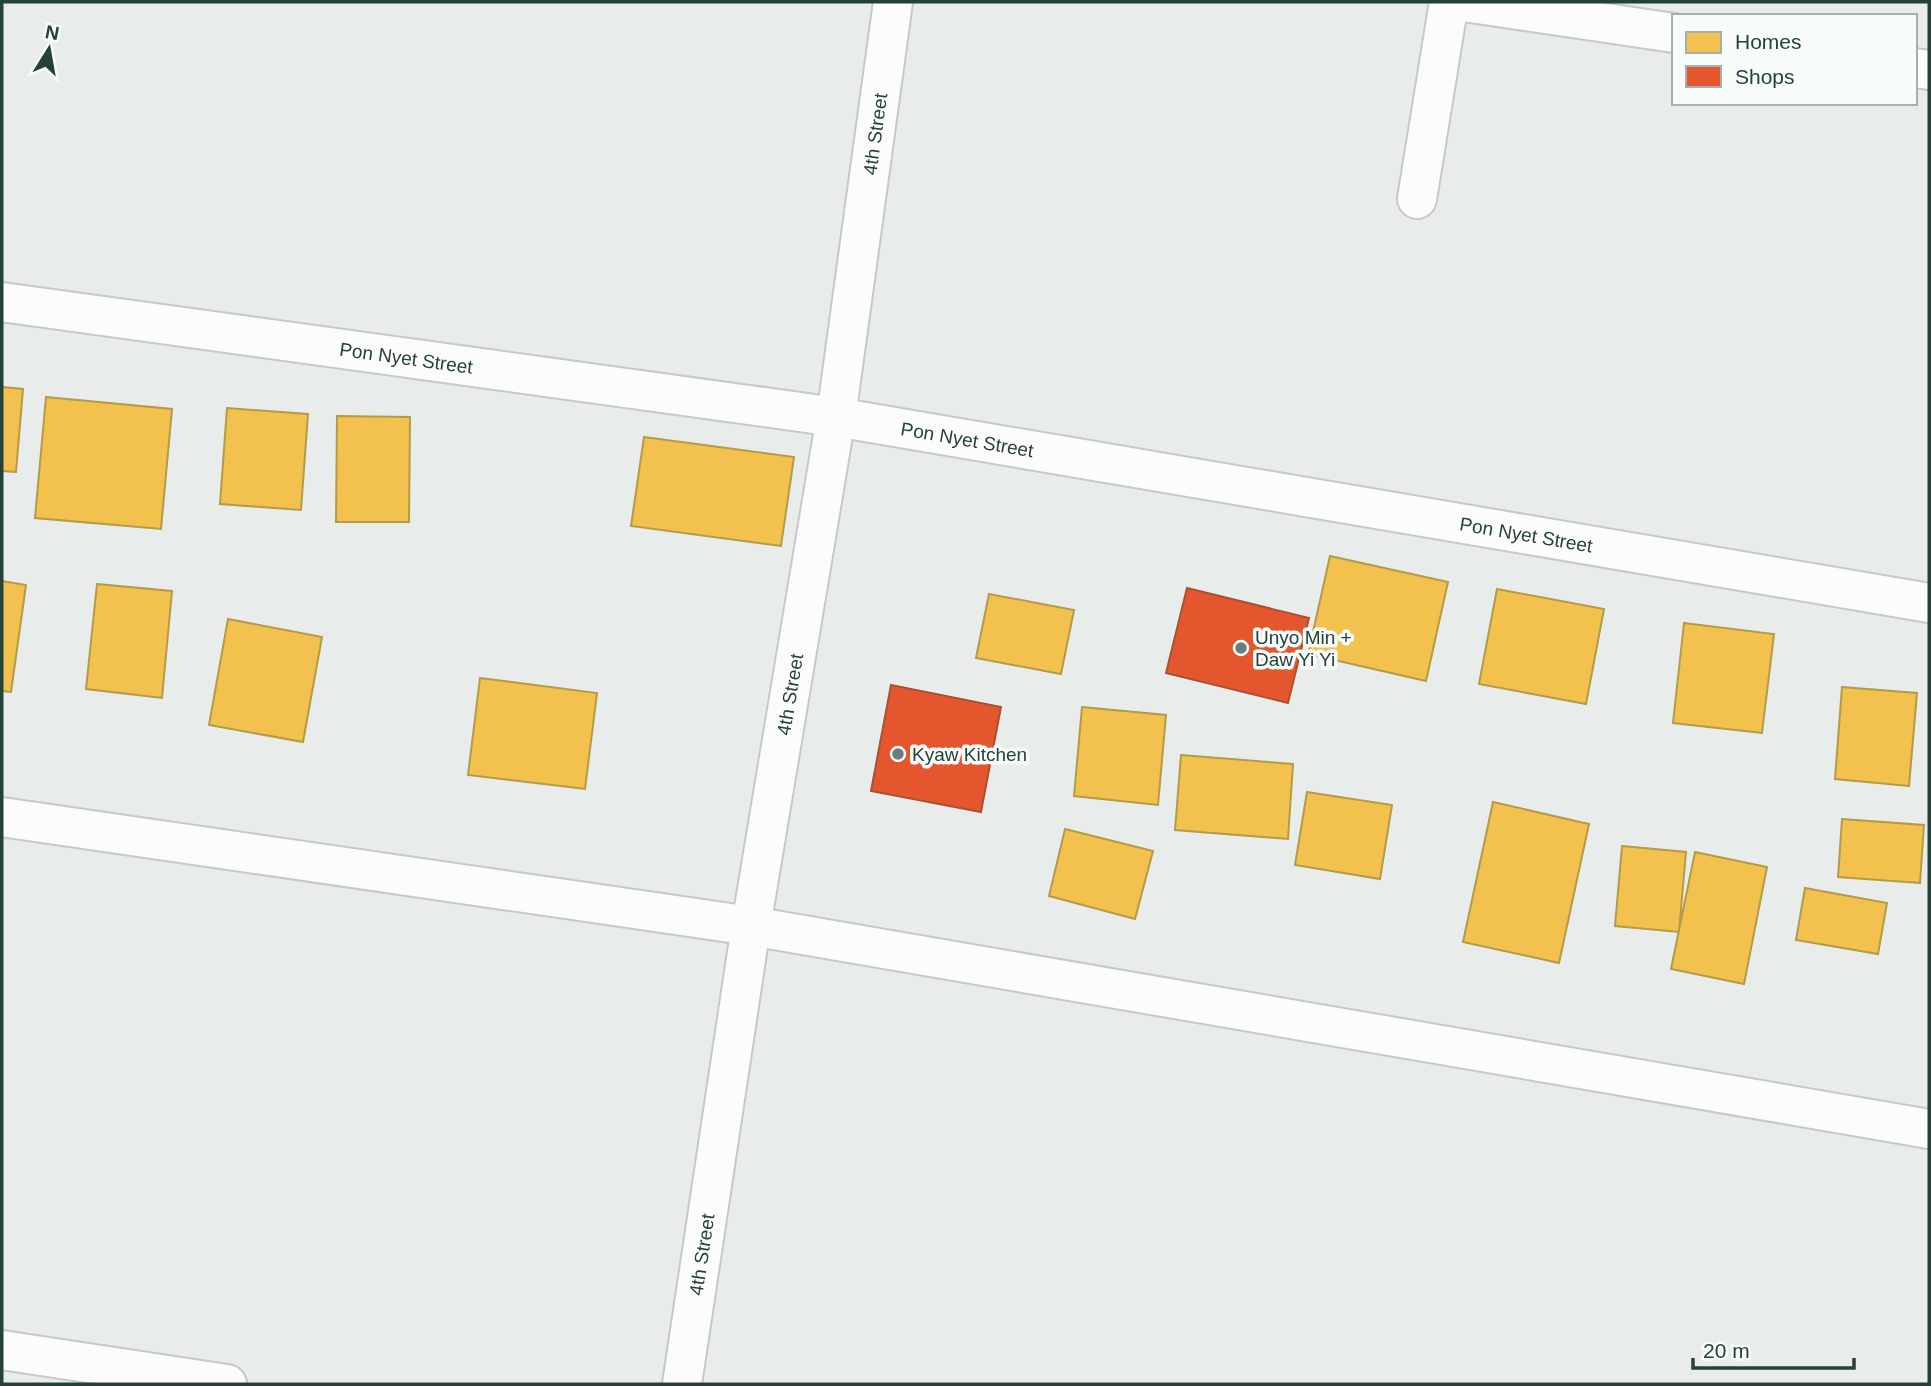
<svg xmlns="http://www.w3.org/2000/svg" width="1931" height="1386" viewBox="0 0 1931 1386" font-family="Helvetica,sans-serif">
	<rect width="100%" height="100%" fill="#e8edeb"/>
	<path fill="#f2c14e" stroke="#b49b48" stroke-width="2" d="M2,387l21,2 -7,83 -14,-1z
		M46,397l126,12 -11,120 -126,-11z
		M227,408l81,6 -7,96 -81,-6z
		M337,416l73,1 -1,105h-73z
		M644,437l150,20 -13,89 -150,-20z
		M1330,556l118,26 -22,99 -118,-27z
		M2,581l24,4 -15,107 -9,-1z
		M97,584l75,7 -10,107 -76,-9z
		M1497,589l107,20 -18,95 -107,-20z
		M989,594l85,16 -13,64 -85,-16z
		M228,619l94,18 -19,105 -94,-17z
		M1684,623l90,11 -12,99 -89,-10z
		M480,678l117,15 -12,96 -117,-14z
		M1842,687l75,6 -8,93 -74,-7z
		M1082,707l84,8 -8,90 -84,-9z
		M1181,755l112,9 -5,75 -113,-9z
		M1307,792l85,13 -12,74 -85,-14z
		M1493,802l96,22 -30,139 -96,-21z
		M1842,819l82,6 -4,58 -82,-6z
		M1065,829l88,22 -18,68 -86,-23z
		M1622,846l64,6 -7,80 -64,-6z
		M1695,852l72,15 -23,117 -73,-15z
		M1805,888l82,15 -9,51 -82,-14z"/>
	<path fill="#e4572e" stroke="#aa5132" stroke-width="2" d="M1187,588l122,30 -21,85 -122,-30z
		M891,685l110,22 -20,105 -110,-21z"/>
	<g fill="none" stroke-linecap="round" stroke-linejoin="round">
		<g stroke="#c5cac8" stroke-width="42">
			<g id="minor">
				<path d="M1464,2l210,31"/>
				<path d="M1915,68l14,2"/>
				<path d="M1417,199l32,-197"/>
				<path id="s1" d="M2,302l834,115 1093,186"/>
				<path d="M2,817l749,109 1178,203"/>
				<path d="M2,1350l225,34"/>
				<path id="s2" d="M682,1384l69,-458 85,-509 57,-415"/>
			</g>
		</g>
		<use href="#minor" stroke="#fcfcfc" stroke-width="38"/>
	</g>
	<g fill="#697e78" stroke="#f7fbf9" stroke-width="2.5">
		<circle cx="1241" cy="648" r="7"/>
		<circle cx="898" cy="754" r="7"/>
	</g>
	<g text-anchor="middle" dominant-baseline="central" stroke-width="7" stroke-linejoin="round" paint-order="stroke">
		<g font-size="19" fill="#24423a" stroke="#f7fbf9">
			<text stroke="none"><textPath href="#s2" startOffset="1265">4th Street</textPath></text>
			<text stroke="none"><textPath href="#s1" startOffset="408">Pon Nyet Street</textPath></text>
			<text stroke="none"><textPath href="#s1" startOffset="975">Pon Nyet Street</textPath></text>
			<text stroke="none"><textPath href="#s1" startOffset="1542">Pon Nyet Street</textPath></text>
			<text stroke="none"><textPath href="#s2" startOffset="698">4th Street</textPath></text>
			<text stroke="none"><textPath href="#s2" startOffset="131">4th Street</textPath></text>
		</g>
		<g font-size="19" fill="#24423a" stroke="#f7fbf9" text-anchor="start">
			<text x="1255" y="637">Unyo Min +<tspan x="1255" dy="22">Daw Yi Yi</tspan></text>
			<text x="912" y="754">Kyaw Kitchen</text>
		</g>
	</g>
	<rect width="1931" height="1386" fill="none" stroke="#24423a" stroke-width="7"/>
	<rect x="1672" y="14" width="245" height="91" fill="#f7fbf9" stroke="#a3b1ad" stroke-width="2"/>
	<rect x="1686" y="32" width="35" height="21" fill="#f2c14e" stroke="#a3b1ad" stroke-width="2"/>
	<text x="1735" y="49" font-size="21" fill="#24423a">Homes</text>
	<rect x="1686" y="66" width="35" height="21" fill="#e4572e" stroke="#a3b1ad" stroke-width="2"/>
	<text x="1735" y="84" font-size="21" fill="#24423a">Shops</text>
	<g transform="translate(49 49) rotate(11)" stroke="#f7fbf9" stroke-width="5" paint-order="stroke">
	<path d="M0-5L12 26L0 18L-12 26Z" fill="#24423a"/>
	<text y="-10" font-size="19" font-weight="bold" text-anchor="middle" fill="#24423a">N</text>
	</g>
	<path d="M1693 1358v10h161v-10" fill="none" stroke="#24423a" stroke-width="3.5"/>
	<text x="1703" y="1358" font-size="21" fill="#24423a" stroke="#f7fbf9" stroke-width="5" paint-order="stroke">20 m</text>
</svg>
